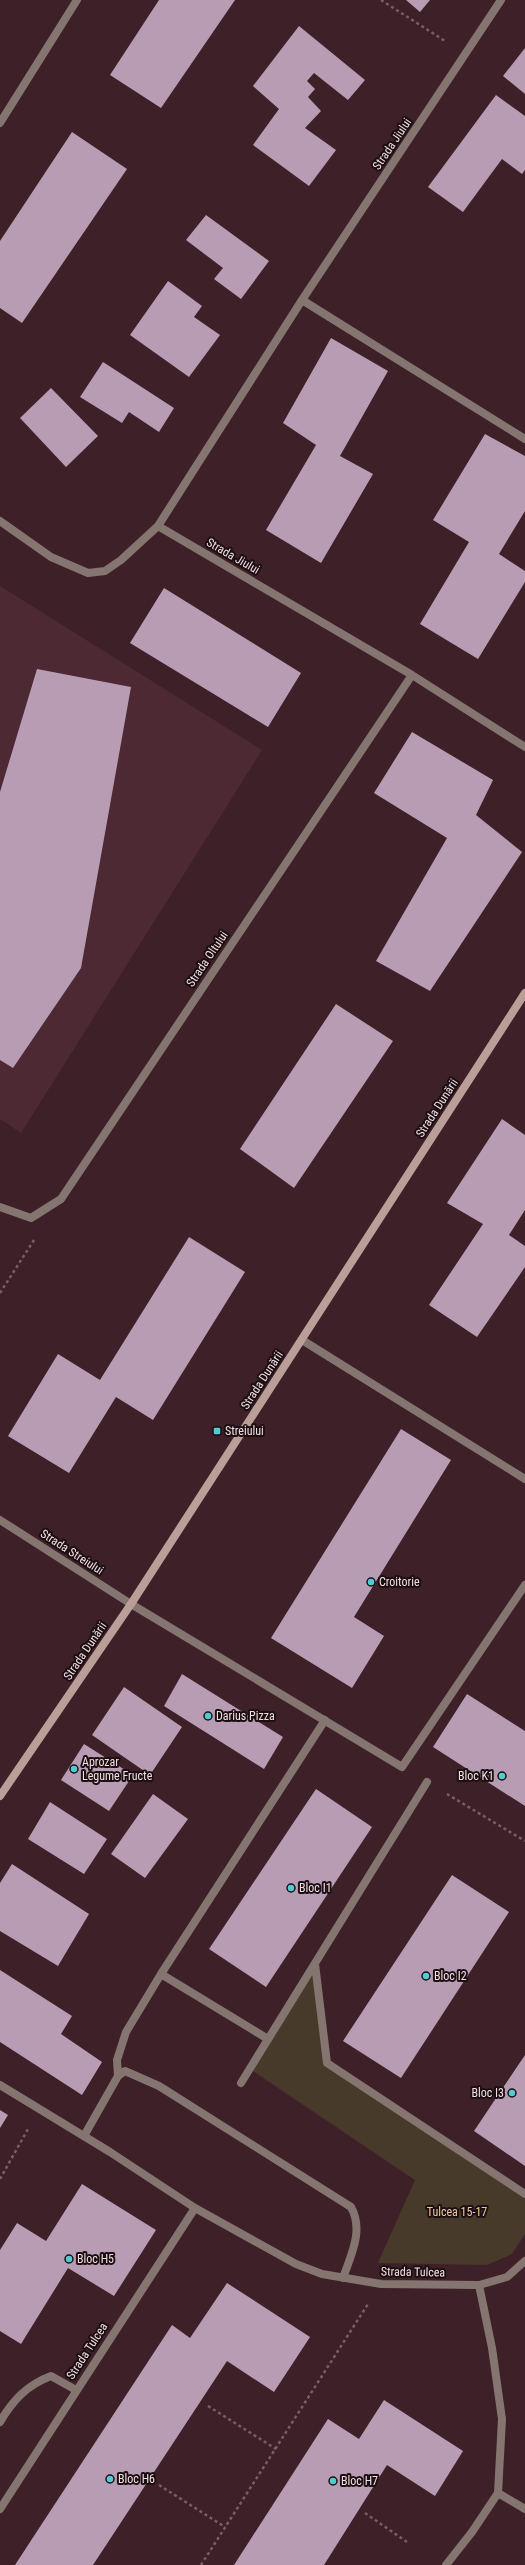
<svg xmlns="http://www.w3.org/2000/svg" width="525" height="2565" viewBox="0 0 525 2565" font-family="'Roboto Condensed',sans-serif">
	<rect width="100%" height="100%" fill="#3e2128"/>
	<path fill="#4d2933" d="M0,586l262,164 -241,383 -21,-14z"/>
	<path fill="#483a2a" d="M315,1964l12,99 198,131v40l-13,20 -25,11 -109,-2 37,-83 -165,-111z"/>
	<path fill="#b89cb4" d="M159,0h76l-74,108 -51,-33z
		M406,0h24l-10,12z
		M299,26l66,54 -17,20 -34,-27 -7,8 8,8 -7,8 13,14 -16,17 31,22 -27,36 -56,-41 26,-36 -26,-23z
		M525,48v46l-22,-18z
		M496,95l29,21v54l-3,4 -20,-15 -39,53 -35,-25z
		M72,132l55,37 -105,154 -22,-15v-67z
		M206,215l63,46 -28,38 -27,-20 9,-11 -37,-28z
		M168,281l34,25 -8,11 26,18 -31,42 -59,-42z
		M331,338l57,33 -48,85 33,18 -52,89 -55,-33 50,-85 -33,-22z
		M103,362l71,46 -15,24 -30,-20 -7,11 -42,-26z
		M51,388l47,48 -32,31 -46,-49z
		M485,434l40,22v55l-26,43 26,17v11l-47,77 -58,-35 49,-82 -36,-22z
		M164,588l137,85 -33,54 -138,-84z
		M37,669l94,18 -50,281 -68,100 -13,-8v-268z
		M412,732l81,48 -17,35 46,37 -92,139 -54,-30 71,-123 -73,-45z
		M336,1004l57,37 -99,147 -54,-39z
		M502,1119l23,16v75l-16,25 16,11v21l-48,70 -48,-32 54,-81 -36,-21z
		M189,1237l56,35 -92,148 -37,-23 -47,76 -61,-37 50,-82 42,26z
		M401,1429l50,31 -97,157 30,19 -32,52 -81,-50z
		M182,1674l101,63 -19,32 -100,-63z
		M124,1687l58,40 -32,48 -58,-40z
		M467,1694l58,37v75l-92,-59z
		M84,1744l49,31 -24,36 -48,-31z
		M316,1789l56,38 -106,160 -57,-38z
		M153,1794l35,25 -43,59 -34,-24z
		M50,1802l57,37 -23,35 -56,-35z
		M12,1864l77,50 -31,52 -58,-35v-48z
		M452,1875l57,37 -108,166 -58,-37z
		M0,1970l72,46 -11,18 41,28 -20,33 -82,-53z
		M525,2055v111l-51,-35z
		M0,2110l8,5 -8,13z
		M82,2184l74,46 -42,66 -46,-28 -47,76 -21,-13v-81l17,-27 29,18z
		M227,2283l83,54 -36,55 -47,-31 -134,204h-78l157,-240 18,13z
		M384,2400l79,51 -28,45 -48,-31 -63,100h-90l94,-146 31,20z"/>
	<g fill="none" stroke-linecap="round" stroke-linejoin="round">
		<path stroke="#795f65" stroke-width="2.5" stroke-dasharray="3 3" stroke-linecap="butt" d="M381,0l64,41
			M0,1293l34,-53
			M447,1794l78,47
			M0,2179l28,-50
			M208,2406l68,43
			M159,2485l66,42
			M365,2513l42,29
			M201,2565l167,-261"/>
		<path stroke="#857570" stroke-width="8" d="M302,1340l223,139
			M131,1604l271,163 123,-182
			M315,1964l12,99 198,131
			M161,1974l107,65
			M118,2076l7,-5 34,15 192,121c13,23 0,48 -8,71
			M241,2083l186,-301
			M84,2136l34,-60 -1,-16 9,-28 35,-58 164,-254
			M479,2285l13,63 10,71 -4,74
			M0,2422c13,-22 27,-37 51,-46l25,14
			M498,2493l27,16
			M446,2565l26,-33 26,-39"/>
		<path stroke="#857570" stroke-width="8" d="M0,123l77,-123
			M302,300l223,139
			M0,521l51,36 37,16 17,-2 16,-11 37,-34 144,-226 199,-300
			M158,526l254,149 113,72
			M0,1207l31,11 30,-19 351,-524
			M0,1520l131,84
			M0,2085l110,67 85,56 101,56 26,10 59,10 98,1 28,-8 18,-16
			M0,2509l195,-301"/>
		<path stroke="#b99f98" stroke-width="8" d="M0,1796l131,-192 394,-611"/>
	</g>
	<g fill="#51ccd2" stroke="#1c0f12" stroke-width="1.5">
		<rect x="213" y="1427" width="8" height="8" rx="2"/>
		<circle cx="371" cy="1582" r="4"/>
		<circle cx="208" cy="1716" r="4"/>
		<circle cx="74" cy="1769" r="4"/>
		<circle cx="502" cy="1776" r="4"/>
		<circle cx="291" cy="1888" r="4"/>
		<circle cx="426" cy="1976" r="4"/>
		<circle cx="512" cy="2093" r="4"/>
		<circle cx="69" cy="2259" r="4"/>
		<circle cx="110" cy="2479" r="4"/>
		<circle cx="333" cy="2481" r="4"/>
	</g>
	<g text-anchor="middle" dominant-baseline="central" stroke-width="4" stroke-linejoin="round" paint-order="stroke">
		<g font-size="12" fill="#f3dfe3" stroke="#1c0f12">
			<text transform="translate(392 144) rotate(-56)">Strada Jiului</text>
			<text transform="translate(233 556) rotate(30)">Strada Jiului</text>
			<text transform="translate(207 959) rotate(-56)">Strada Oltului</text>
			<text transform="translate(437 1108) rotate(-57)">Strada Dunării</text>
			<text transform="translate(262 1380) rotate(-57)">Strada Dunării</text>
			<text transform="translate(72 1552) rotate(33)">Strada Streiului</text>
			<text transform="translate(85 1651) rotate(-56)">Strada Dunării</text>
			<text transform="translate(413 2272) rotate(1)">Strada Tulcea</text>
			<text transform="translate(87 2351) rotate(-57)">Strada Tulcea</text>
		</g>
		<g font-size="12" fill="#f3dfe3" stroke="#1c0f12" text-anchor="start">
			<text x="225" y="1431">Streiului</text>
			<text x="379" y="1582">Croitorie</text>
			<text x="216" y="1716">Darius Pizza</text>
			<text x="82" y="1762">Aprozar<tspan x="82" dy="14">Legume Fructe</tspan></text>
			<text x="494" y="1776" text-anchor="end">Bloc K1</text>
			<text x="299" y="1888">Bloc I1</text>
			<text x="434" y="1976">Bloc I2</text>
			<text x="504" y="2093" text-anchor="end">Bloc I3</text>
			<text x="77" y="2259">Bloc H5</text>
			<text x="118" y="2479">Bloc H6</text>
			<text x="341" y="2481">Bloc H7</text>
		</g>
		<g font-size="12" fill="#f4ca9c" stroke="#1c0f12">
			<text x="457" y="2212">Tulcea 15-17</text>
		</g>
	</g>
</svg>
